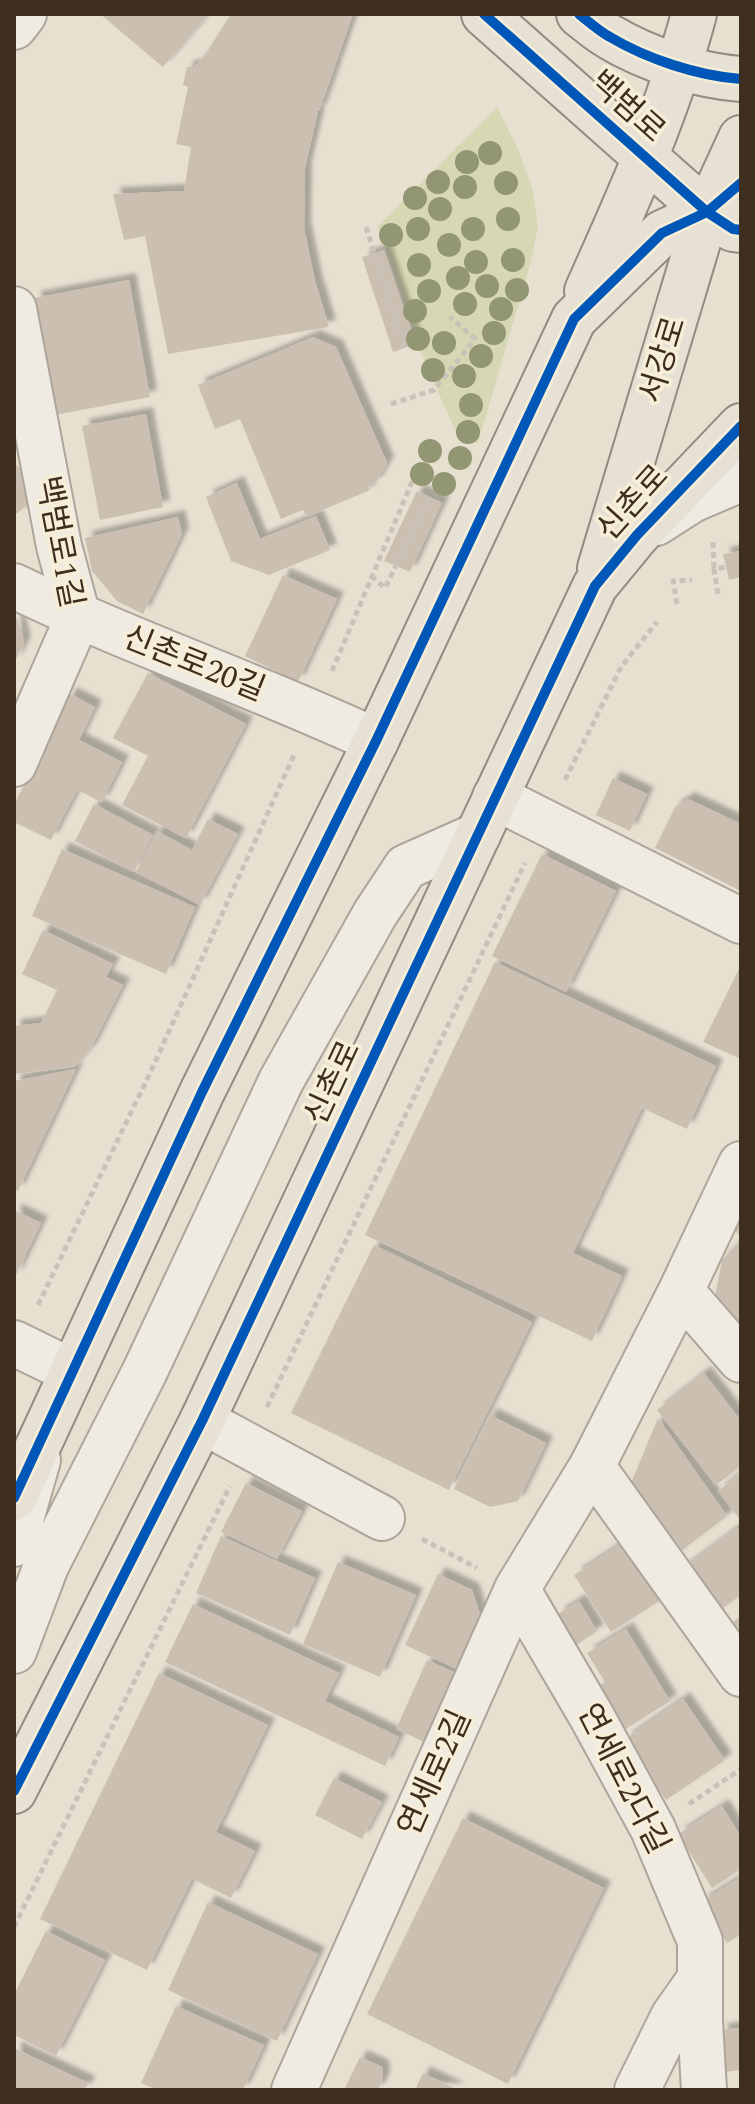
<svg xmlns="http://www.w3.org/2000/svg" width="755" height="2104" viewBox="0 0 755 2104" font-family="Spectral,'Noto Sans KR',serif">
	<defs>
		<filter id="shadow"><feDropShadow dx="7" dy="-7" stdDeviation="2" flood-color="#0004"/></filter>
	</defs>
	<rect width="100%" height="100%" fill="#e7e0d1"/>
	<path fill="#d6d7b3" d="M497,107l22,44 14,40 5,36 -8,38 -52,178 -18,-2 -35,-78 -47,-137z"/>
	<path fill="#cbbfb2" filter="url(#shadow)" d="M100,14h108l-45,53z
		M231,14h122l-18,52 -26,-20 26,21 -16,44 -49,-7 48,8 -13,56 -1,60 11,53 14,46 -161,27 -23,-118 -21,4 -11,-46 71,-3 7,-44 -15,-3 12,-57 -5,-2 4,-18h7l9,-9z
		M384,250l32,94 -23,8 -31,-95z
		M129,280l21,117 -95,18 -21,-117z
		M313,337l23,10 51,116 -11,19 -9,4 3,4 -64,27 -3,-7 -22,9 -41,-100 -25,10 -17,-44z
		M146,414l17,93 -63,13 -18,-94z
		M14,463l11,9 8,19 -6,14 -13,11z
		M237,483l23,56 56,-23 14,34 -61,25 -38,-14 -25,-64z
		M417,491l25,12 -32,69 -26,-11z
		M178,517l4,17 -39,80 -26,-13 -25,-30 -7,-33z
		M741,551v26l-12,3 -6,-26z
		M283,575l54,24 -39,83 -53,-26z
		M14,616l3,2 7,25 -10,20z
		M148,673l98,51 -60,114 -64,-33 26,-49 -35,-18z
		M70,694l25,13 -16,33 43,22 -20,40 -25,-12 -26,50 -37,-18v-17z
		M613,778l34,16 -17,37 -34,-16z
		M688,799l53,25v67l-86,-43 20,-41z
		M94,804l59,31 -19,37 -59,-31z
		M208,819l30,15 -38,71 -64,-33 21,-41 35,19z
		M62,849l133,58 -29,67 -134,-58z
		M542,854l74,37 -50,101 -74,-36z
		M43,930l70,34 -7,13 17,8 -32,63 -17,19 -60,7v-48l27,-3 16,-33 -35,-16z
		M495,962l221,104 -29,63 -45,-21 -69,145 49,23 -30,65 -227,-106z
		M741,965v94l-38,-17z
		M76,1069l-58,122 -4,-2v-108z
		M14,1210l27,13 -27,56z
		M741,1210v27l-8,-9z
		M741,1240v88l-28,-21 9,-47z
		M374,1245l158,77 -83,168 -158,-77z
		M704,1373l37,48v45l-25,19 -59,-75z
		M490,1415l56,28 -28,58 -28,6 -36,-18z
		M658,1418l69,98 -54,41 -47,-62z
		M741,1473v48l-23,-30z
		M246,1483l56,28 -25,48 -56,-27z
		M737,1528l4,6v61l-27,19 -33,-44z
		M221,1536l94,42 -25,57 -94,-42z
		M626,1541l38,57 -53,34 -37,-57z
		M338,1562l78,33 -36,82 -77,-33z
		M438,1574l34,16 10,31 -23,49 -54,-25z
		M579,1601l18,30 -27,18 -11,-20 -1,-15z
		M193,1604l146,69 -14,28 74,36 -14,29 -220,-104z
		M741,1616v17l-8,-11z
		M626,1629l44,72 -46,29 -27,-43 8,-5 -18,-29z
		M427,1660l33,15 -31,69 -33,-15z
		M159,1673l109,52 -52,107 39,19 -24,47 -39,-19 -45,91 -107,-51z
		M683,1699l42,61 -59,40 -41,-61z
		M334,1778l48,24 -20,37 -47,-24z
		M722,1806l19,31v32l-29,19 -34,-54z
		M463,1818l141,70 -96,196 -141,-70z
		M741,1877v57l-14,9 -26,-41z
		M208,1902l110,52 -41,87 -109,-51z
		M46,1931l59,29 -49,96 -42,-21v-40z
		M176,2006l88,39 -21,45h-86l-16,-7z
		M741,2028v42l-16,2 -4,-42z
		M14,2048l74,35 -3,7h-71z
		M360,2057l22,10 1,12 -5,11h-34z
		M423,2073l35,17h-43z"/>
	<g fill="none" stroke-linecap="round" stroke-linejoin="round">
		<g stroke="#ada599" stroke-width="48">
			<path id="minor" d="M14,27l10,-13
				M14,309l45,237 19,71 -64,147
				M656,523l36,-23 49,-21
				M14,586c118,57 242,99 362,155
				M495,797l246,124
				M681,1291l60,69
				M14,1343l57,28
				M202,1421l180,97
				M592,1466l149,208
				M14,1544l24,-84
				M517,1589l75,128 61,112 47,112v80l4,69
				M14,1651l32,-85 99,-195 136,-290 94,-167 31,-47 72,-32
				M294,2090l223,-501 75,-123 89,-175 60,-127
				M637,2090l36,-73 26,-37"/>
		</g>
		<g stroke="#928b80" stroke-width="48">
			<path id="major" d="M484,14l223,198 26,17 8,1
				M579,14c10,8 20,17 31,23 37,22 88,39 131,42
				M587,291c41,-91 81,-180 107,-277
				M600,568l107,-356 34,-74
				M14,1498l188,-406 174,-351 198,-422 88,-86 45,-21 34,-29
				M14,1791l188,-370 393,-835 42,-51 104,-109"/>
		</g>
		<path stroke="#c8c2b9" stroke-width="5" stroke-dasharray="6 4" stroke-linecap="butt" d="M366,227l39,121
			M391,404l43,-14 41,-51 -25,-22
			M713,542l1,27
			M371,576l14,12 45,-91
			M718,594l-4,-25 12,-2
			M677,604l-4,-23 19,-1
			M332,671l82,-194
			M565,780l56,-113 36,-45
			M38,1305l113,-234 143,-316
			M267,1407l258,-544
			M422,1539l55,29
			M689,1804l52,-35
			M14,1927l216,-441"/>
		<use href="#minor" stroke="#efebe3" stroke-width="44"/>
		<use href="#major" stroke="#e6e1d4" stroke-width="44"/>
		<g stroke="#f7eed8" stroke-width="15">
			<path id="cycleway" d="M484,14l223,198 26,17 8,1
				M579,14c10,8 20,17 31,23 37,22 88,39 131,42
				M14,1498l188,-406 174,-351 198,-422 88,-86 45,-21 34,-29
				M14,1791l188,-370 393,-835 42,-51 104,-109"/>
		</g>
		<use href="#cycleway" stroke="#0057b8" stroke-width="10"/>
	</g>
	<g fill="#929673">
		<circle cx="490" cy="153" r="12"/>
		<circle cx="467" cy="162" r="12"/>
		<circle cx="438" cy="182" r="12"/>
		<circle cx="506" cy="183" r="12"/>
		<circle cx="465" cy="187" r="12"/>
		<circle cx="415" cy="198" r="12"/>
		<circle cx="440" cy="209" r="12"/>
		<circle cx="508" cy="219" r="12"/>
		<circle cx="418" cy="229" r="12"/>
		<circle cx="473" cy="229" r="12"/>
		<circle cx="391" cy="235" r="12"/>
		<circle cx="449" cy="245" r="12"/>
		<circle cx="513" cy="260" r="12"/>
		<circle cx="476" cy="262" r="12"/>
		<circle cx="419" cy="265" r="12"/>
		<circle cx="458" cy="278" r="12"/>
		<circle cx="487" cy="286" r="12"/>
		<circle cx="517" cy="290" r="12"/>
		<circle cx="429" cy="291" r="12"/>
		<circle cx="465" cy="304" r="12"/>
		<circle cx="501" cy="309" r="12"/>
		<circle cx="415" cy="311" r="12"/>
		<circle cx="494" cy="333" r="12"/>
		<circle cx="418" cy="339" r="12"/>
		<circle cx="444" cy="343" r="12"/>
		<circle cx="481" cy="356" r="12"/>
		<circle cx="433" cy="370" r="12"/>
		<circle cx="464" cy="376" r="12"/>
		<circle cx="471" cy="405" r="12"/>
		<circle cx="468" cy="432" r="12"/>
		<circle cx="430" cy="451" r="12"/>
		<circle cx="460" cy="458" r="12"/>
		<circle cx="422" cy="474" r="12"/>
		<circle cx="444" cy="484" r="12"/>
	</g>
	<g text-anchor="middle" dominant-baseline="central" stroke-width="7" stroke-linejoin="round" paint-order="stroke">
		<g font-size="32" fill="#3d2e20" stroke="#f7eed8">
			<text transform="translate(627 107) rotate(42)">백범로</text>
			<text transform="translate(663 360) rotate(-73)">서강로</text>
			<text transform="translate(633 503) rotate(-48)">신촌로</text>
			<text transform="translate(59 542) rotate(79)">백범로1길</text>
			<text transform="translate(194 664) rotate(22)">신촌로20길</text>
			<text transform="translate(333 1083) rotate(-65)">신촌로</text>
			<text transform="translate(435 1773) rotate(-66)">연세로2길</text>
			<text transform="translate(623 1779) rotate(63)">연세로2다길</text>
		</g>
	</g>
	<rect width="755" height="2104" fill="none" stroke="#3d2e20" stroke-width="32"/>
</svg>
